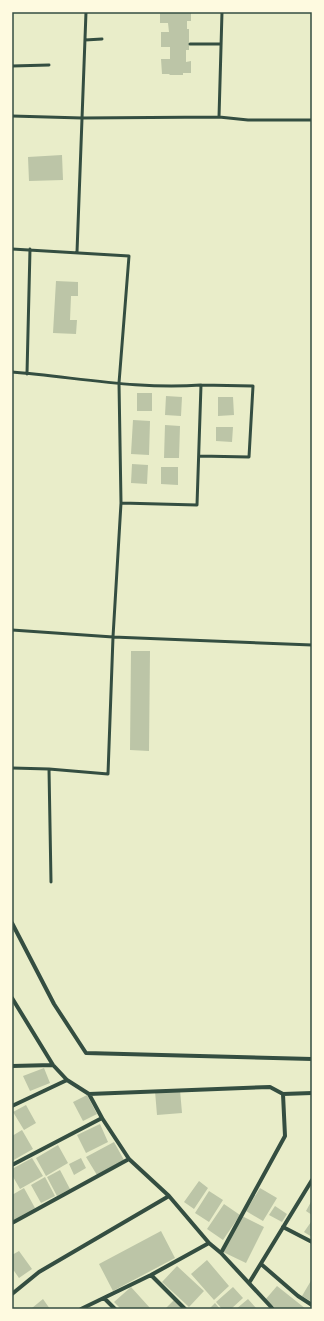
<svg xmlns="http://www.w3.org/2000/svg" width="324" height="1321" viewBox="0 0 324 1321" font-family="'Nunito Sans',sans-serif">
	<rect width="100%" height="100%" fill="#e9edc9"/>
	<path fill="#bcc5a7" d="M160,12h31v9h-4v8h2v21h-3v12l5,-1v12h-8v2h-13l-1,-1h-7l-1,-15h9v-12h-9v-15h8l-1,-9h-8z
		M62,155l1,25 -34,1 -1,-24z
		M56,281l22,1v14h-7l-1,24h7l-1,14 -23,-1z
		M137,393h15v18h-15z
		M166,396l16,1 -1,19 -16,-1z
		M218,397h15l1,18 -16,1z
		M133,420l17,1 -1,34 -18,-1z
		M165,425l15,1 -1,32h-15z
		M216,427h17l-1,15 -16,-1z
		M132,464l16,1 -1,19 -16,-1z
		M161,467h17v18l-17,-1z
		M131,651h19l-1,100 -19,-1z
		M44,1068l6,15 -20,8 -7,-15z
		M180,1090l2,23 -25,2 -2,-24z
		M87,1095l10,19 -14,7 -10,-19z
		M26,1105l10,18 -12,7 -11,-18z
		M100,1124l8,18 -22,11 -9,-18z
		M22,1130l11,19 -21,12v-25z
		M114,1142l10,18 -27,15 -11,-18z
		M58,1145l10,18 -22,13 -10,-18z
		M32,1158l11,18 -23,13 -8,-14v-6z
		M81,1158l5,10 -12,7 -5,-11z
		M60,1170l10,19 -13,7 -10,-19z
		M45,1177l10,19 -14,7 -10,-18z
		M199,1181l9,7 -14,21 -10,-7z
		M24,1188l11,20 -23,13v-26z
		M260,1188l17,10 -14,23 -17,-10z
		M209,1191l14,9 -14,22 -14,-9z
		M312,1200v15l-6,-4z
		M224,1204l16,11 -17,25 -16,-11z
		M275,1206l12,8 -5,8 -13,-7z
		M242,1216l22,11 -18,36 -23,-11z
		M311,1222l1,1v14l-8,-5z
		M161,1231l14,27 -62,33 -14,-27z
		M19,1251l13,18 -13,9 -7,-10v-13z
		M207,1260l22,26 -15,14 -23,-26z
		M177,1266l27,25 -15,16 -27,-25z
		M312,1279v23l-10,-6z
		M277,1286l29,23h-29l-12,-9z
		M131,1287l19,21 -1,1h-28l-7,-7z
		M233,1287l10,11 -12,11h-9l-6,-7z
		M43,1299l7,10h-17l-1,-1z
		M248,1299l9,10h-21z
		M174,1300l8,9h-17z
		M215,1303l5,6h-11z"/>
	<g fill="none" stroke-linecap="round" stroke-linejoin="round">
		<path stroke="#344e41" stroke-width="3" d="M85,40l17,-1
			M190,44h31
			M12,66l37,-1
			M12,116l70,2 137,-1 29,3h64
			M219,117l3,-105
			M12,249l117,7 -10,127 2,120 -8,134 -5,137 -59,-5 -37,-1
			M77,252l9,-240
			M12,372c63,5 126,18 189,13l-4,120 -76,-2
			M27,374l3,-125
			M199,456l50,1 4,-71 -52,-1
			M12,630l101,7 199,8
			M49,769l2,113"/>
		<path stroke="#344e41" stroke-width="4" d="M12,923l42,81 32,49 226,6
			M12,998l41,67 14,15 22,14 13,24 27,41 40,37 40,47 12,10 52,56
			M12,1066l41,-1
			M89,1094l181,-7 13,7 29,-1
			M12,1106l55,-26
			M12,1165l90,-47
			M12,1223l117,-64
			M283,1227l29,15
			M221,1253l64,-117 -2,-42
			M261,1264l37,32 14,9
			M151,1275l34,34
			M249,1283l63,-103
			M12,1294l27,-22 130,-76
			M104,1298l11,11
			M81,1309l70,-34 58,-32"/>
	</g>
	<rect width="324" height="1321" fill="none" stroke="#fefae0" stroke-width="26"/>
	<rect x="13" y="13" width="298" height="1295" fill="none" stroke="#344e41" stroke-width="1.5"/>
</svg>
